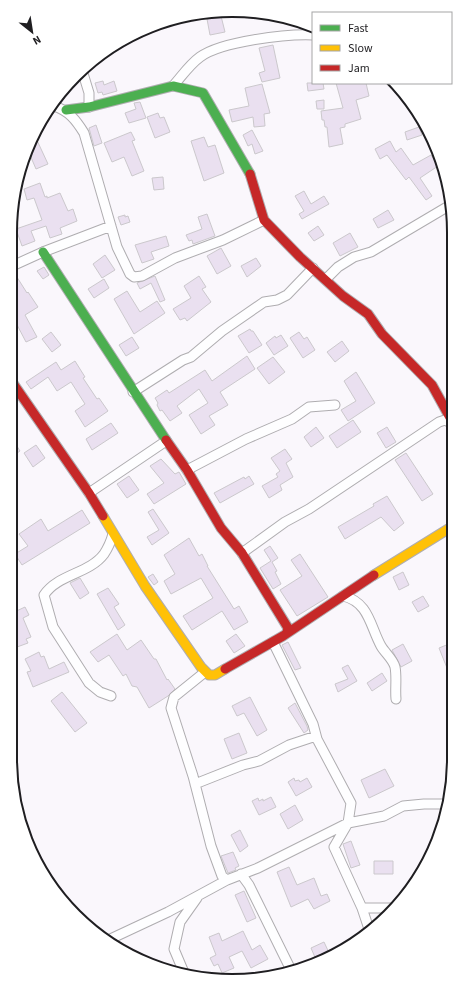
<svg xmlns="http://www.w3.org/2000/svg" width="464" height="991" viewBox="0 0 464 991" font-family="'Source Sans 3',sans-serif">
	<rect width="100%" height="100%" fill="#faf7fc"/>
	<path fill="#eae0f0" stroke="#cbc8cc" d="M221,16l4,16 -15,3 -3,-16z
		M273,45l7,33 -18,4 -3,-9 6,-2 -6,-23z
		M103,81l1,4 10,-4 3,10 -14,4 -1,-3 -4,1 -3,-10z
		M307,83h16l1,6 -16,2z
		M336,83h30l3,13 -13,4 5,19 -16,5v3l-5,1 3,16 -14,3 -2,-20h-2l-1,-7h-2l-1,-9 22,-3z
		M262,84l8,29 -6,1 1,12 -11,1 -1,-10 -21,5 -3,-12 20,-4 -4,-18z
		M324,100v9h-7l-1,-8z
		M140,102l6,16 -17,5 -4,-10 11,-4 -2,-6z
		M158,113l2,5 4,-1 6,15 -15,6 -8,-21z
		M96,125l6,18 -8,3 -5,-18z
		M419,127l3,8 -15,5 -2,-8z
		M252,130l11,21 -8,3 -3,-10 -4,2 -5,-11z
		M131,132l4,8 -3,1 12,30 -12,5 -8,-19 -12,5 -8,-19z
		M35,136l13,28 -12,5 -9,-21z
		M204,137l4,10 7,-2 9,28 -20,8 -13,-40z
		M390,141l6,11 5,-4 12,17 18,-10 7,11 -18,12 12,18 -6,4 -17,-23 -3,3 -19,-25 -7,4 -5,-10z
		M163,177l1,12 -10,1 -2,-12z
		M40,183l5,14 2,-1v2l13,-5 8,18 5,-2 4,12 -17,7 2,6 -12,4 -4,-12 -15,5 4,10 -13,5 -6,-17 26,-9 -8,-22 -7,2 -3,-11z
		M304,191l7,13 13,-8 5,8 -27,15 -3,-5 5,-3 -9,-15z
		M388,210l6,10 -16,8 -5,-9z
		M207,214l8,22 -22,8 -1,-4 -3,1 -3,-6 16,-6 -4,-12z
		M125,215v2l3,-1 2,6 -9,3 -3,-8z
		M318,226l6,9 -10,6 -6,-8z
		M350,233l8,14 -18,9 -7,-13z
		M166,236l3,10 -18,6 3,7 -12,4 -7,-18z
		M221,248l10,18 -14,8 -10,-18z
		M105,255l10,15 -13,8 -9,-14z
		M256,258l5,8 -14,11 -6,-11z
		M44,267l5,8 -6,4 -6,-8z
		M15,274l12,19 1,-1 10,15 -13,8 12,22 -11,5 -11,-21 -5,4v-48z
		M155,276l10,24 -5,2 -9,-19 -11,6 -3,-6z
		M199,276l7,11 -4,2 9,13 -24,19 -2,-3 -5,2 -7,-11 18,-11 -7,-12z
		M104,279l5,9 -15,10 -6,-9z
		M127,291l13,21 17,-11 8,12 -31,21 -20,-35z
		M250,329l1,2h2l9,14 -13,8 -11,-17z
		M51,332l10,13 -9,7 -10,-13z
		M299,332l5,7 3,-2 8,13 -12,8 -13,-20z
		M281,335l7,11 -14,9 -8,-12 9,-7 1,2z
		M132,337l7,11 -13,8 -7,-11z
		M342,341l7,10 -14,11 -8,-10z
		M247,356l8,13 -35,23 8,13 -19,11 6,9 -14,9 -12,-19 19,-12 -9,-14 -22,17 5,7 -12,8 -8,-11 -2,1 -3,-6 1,-2 -3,-5 12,-8 2,3 36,-23 7,11z
		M273,357l12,15 -16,12 -12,-16z
		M75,361l10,16 -2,1 14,21 2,-1 9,13 -23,16 -10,-16 10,-7 -14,-22 -14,9 -9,-14 -17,12 -5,-7 30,-20 5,8z
		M356,372l19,31 -27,18 -7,-11 15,-9 -12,-20z
		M353,420l8,12 -24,16 -8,-12z
		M111,423l7,10 -26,17 -6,-11z
		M316,427l8,11 -13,9 -7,-10z
		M387,427l9,15 -10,6 -9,-15z
		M10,435l10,16 -10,7z
		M36,445l9,13 -12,9 -9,-14z
		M285,449l7,10 -6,4 7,14 -13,8 2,5 -13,8 -7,-12 16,-9 -2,-3 4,-3 -9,-13z
		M406,453l27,41 -11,7 -27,-41z
		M161,459l14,15 4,-2 7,12 -32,20 -7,-10 17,-11 -14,-17z
		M129,476l10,14 -12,8 -10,-14z
		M249,476l5,8 -34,19 -6,-10 30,-16 1,2z
		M387,496l17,27 -10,8 -13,-14 -36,22 -7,-12 36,-21 -1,-2z
		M153,509l16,24 -17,12 -5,-8 12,-7 -11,-18z
		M82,510l8,13 -68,42 -7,-11 13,-8 -9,-12 22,-15 7,12z
		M189,538l10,18 3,-2 6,12h-1l27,43 5,-3 9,16 -14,8 -12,-19 -30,19 -9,-14 30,-18 -12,-20 -30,16 -7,-13 11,-7 -11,-19z
		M270,546l8,12 -6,4 5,9 -2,1 6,12 -8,5 -13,-21 11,-7 -7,-11z
		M300,554l28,43 -31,19 -17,-26 22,-14 -11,-16z
		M403,572l6,13 -10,5 -6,-13z
		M153,574l5,8 -4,3 -6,-8z
		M80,578l9,15 -9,6 -10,-16z
		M108,588l11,16 -5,3 11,18 -7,5 -21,-36z
		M423,596l6,10 -11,6 -6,-10z
		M25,607l4,8 -6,3 8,19 -5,2 2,4 -11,4 -7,-17v-16z
		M117,634l10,16 14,-10 13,19h2l11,21 1,-1 7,10 -7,7 -19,12 -12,-21 -5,-1 -6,-12 -3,2 -14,-21 -11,7 -8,-10z
		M236,634l9,12 -11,7 -8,-12z
		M288,642l13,26 -6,2 -13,-25z
		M454,642v23l-7,3 -8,-20z
		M403,644l9,17 -11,6 -9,-17z
		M39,652l2,5 3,-1 5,13 15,-7 5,10 -36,15 -6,-15 4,-1 -6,-12z
		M348,665l9,16 -19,11 -3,-8 13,-5 -6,-11z
		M382,673l5,8 -15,10 -5,-8z
		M62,692l25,31 -12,9 -24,-31z
		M250,697l17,33 -10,6 -13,-23 -7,3 -5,-10z
		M295,703l12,23 1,4 -4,3 -16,-25z
		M239,733l8,20 -15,6 -8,-20z
		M385,769l9,17 -25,12 -8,-18z
		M294,778l1,3 4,-1 1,2 7,-4 5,9 -16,9 -8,-14z
		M271,797l5,10 -17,8 -7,-14 6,-3 1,3 4,-2v2z
		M295,805l8,15 -15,9 -8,-15z
		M240,830l8,16 -8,6 -9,-17z
		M351,841l9,24 -9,3 -8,-24z
		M233,852l6,14 -4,2 1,2 -8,3 -7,-17z
		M374,861h19v13h-19z
		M289,867l8,18 17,-7 7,18 6,-2 3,7 -16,8 -6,-10 -17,8 -14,-35z
		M244,891l12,27 -9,4 -12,-27z
		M243,931l9,19 8,-5 8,14 -17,9 -9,-17 -13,6 5,11 -12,5 -4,-9 -4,2 -4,-8 6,-3 -7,-18 10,-4 3,8z
		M324,942l7,15 -14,5 -6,-14z"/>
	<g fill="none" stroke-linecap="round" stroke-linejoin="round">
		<g stroke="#afadb0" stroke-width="11">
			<path id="street" d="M82,70l7,23v14
				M173,86c9,-10 16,-21 27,-29 22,-16 86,-23 113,-22
				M54,106c15,5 22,14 30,27l33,114 13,27 4,3 8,-1 33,-18 48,-18 41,-20
				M10,267l33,-15 68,-26
				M326,279l12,-12 16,-10 17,-5 81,-48
				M133,392l50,-32 8,-3 31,-26 42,-29 13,-2 10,-5 26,-27
				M187,470l59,-31 46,-20 17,-12 26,-2
				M89,493l77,-52
				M242,553l43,-31 24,-13 130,-87 6,-2 8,4
				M343,596c26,6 27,30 38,50 4,7 12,13 14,21 2,10 0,22 1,32
				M273,642l40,82 4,15
				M205,672l-31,25 -3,11 22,68 18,70 11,30 5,4
				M111,696l-11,-4 -11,-9 -36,-56 -9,-32c14,-21 45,-21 60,-41 4,-6 7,-13 9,-20
				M195,784l48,-19 16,-4 30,-16 24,-8 4,2 34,64 -3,20 -14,24 28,61 7,21
				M241,874l8,11 42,85
				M362,908h34
				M106,941l62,-29 59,-32 31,-12 90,-45 36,-7 19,-10 21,-2h21
				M185,975l-11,-26 6,-27 17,-24"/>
		</g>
		<g stroke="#afadb0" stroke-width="11">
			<path id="fast" d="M66,110l23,-3 84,-21 30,7 47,81
				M43,252l123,188"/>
		</g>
		<g stroke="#afadb0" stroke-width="11">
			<path id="slow" d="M103,516l42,70 56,81 8,8h6l10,-6
				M374,575l79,-49"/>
		</g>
		<g stroke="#afadb0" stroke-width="11">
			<path id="jam" d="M250,174l14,46 36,37 43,39 25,18 14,20 50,51 21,38
				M10,379l79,114 14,23
				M166,440l21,30 34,58 21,25 46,75 -1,4
				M225,669l58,-33 91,-61"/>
		</g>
		<use href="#street" stroke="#fefeff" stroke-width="9"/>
		<use href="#fast" stroke="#4caf50" stroke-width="9"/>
		<use href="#slow" stroke="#ffc107" stroke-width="9"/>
		<use href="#jam" stroke="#c62828" stroke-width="9"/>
	</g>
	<path d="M0 0H464V991H0ZM232 17H232A215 215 0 0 1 447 232V759A215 215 0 0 1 232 974H232A215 215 0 0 1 17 759V232A215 215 0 0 1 232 17Z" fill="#fff" fill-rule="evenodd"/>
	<path fill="none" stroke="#1f1e21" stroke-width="2" d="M232 17H232A215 215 0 0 1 447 232V759A215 215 0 0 1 232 974H232A215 215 0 0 1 17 759V232A215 215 0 0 1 232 17Z"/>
	<rect x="312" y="12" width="140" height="72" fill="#ffffff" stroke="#a5a5a6"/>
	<rect x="320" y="25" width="20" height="6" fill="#4caf50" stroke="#a5a5a6"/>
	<text x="348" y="32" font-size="12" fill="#1f1e21">Fast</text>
	<rect x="320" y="45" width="20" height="6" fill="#ffc107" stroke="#a5a5a6"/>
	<text x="348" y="52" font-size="12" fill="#1f1e21">Slow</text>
	<rect x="320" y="65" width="20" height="6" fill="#c62828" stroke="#a5a5a6"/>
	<text x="348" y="72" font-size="12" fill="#1f1e21">Jam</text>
	<g transform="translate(32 32) rotate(150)" stroke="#ffffff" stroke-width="3" paint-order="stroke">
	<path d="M0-3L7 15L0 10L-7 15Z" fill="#1f1e21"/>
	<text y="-6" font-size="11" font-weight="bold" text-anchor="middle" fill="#1f1e21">N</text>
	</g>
</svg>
